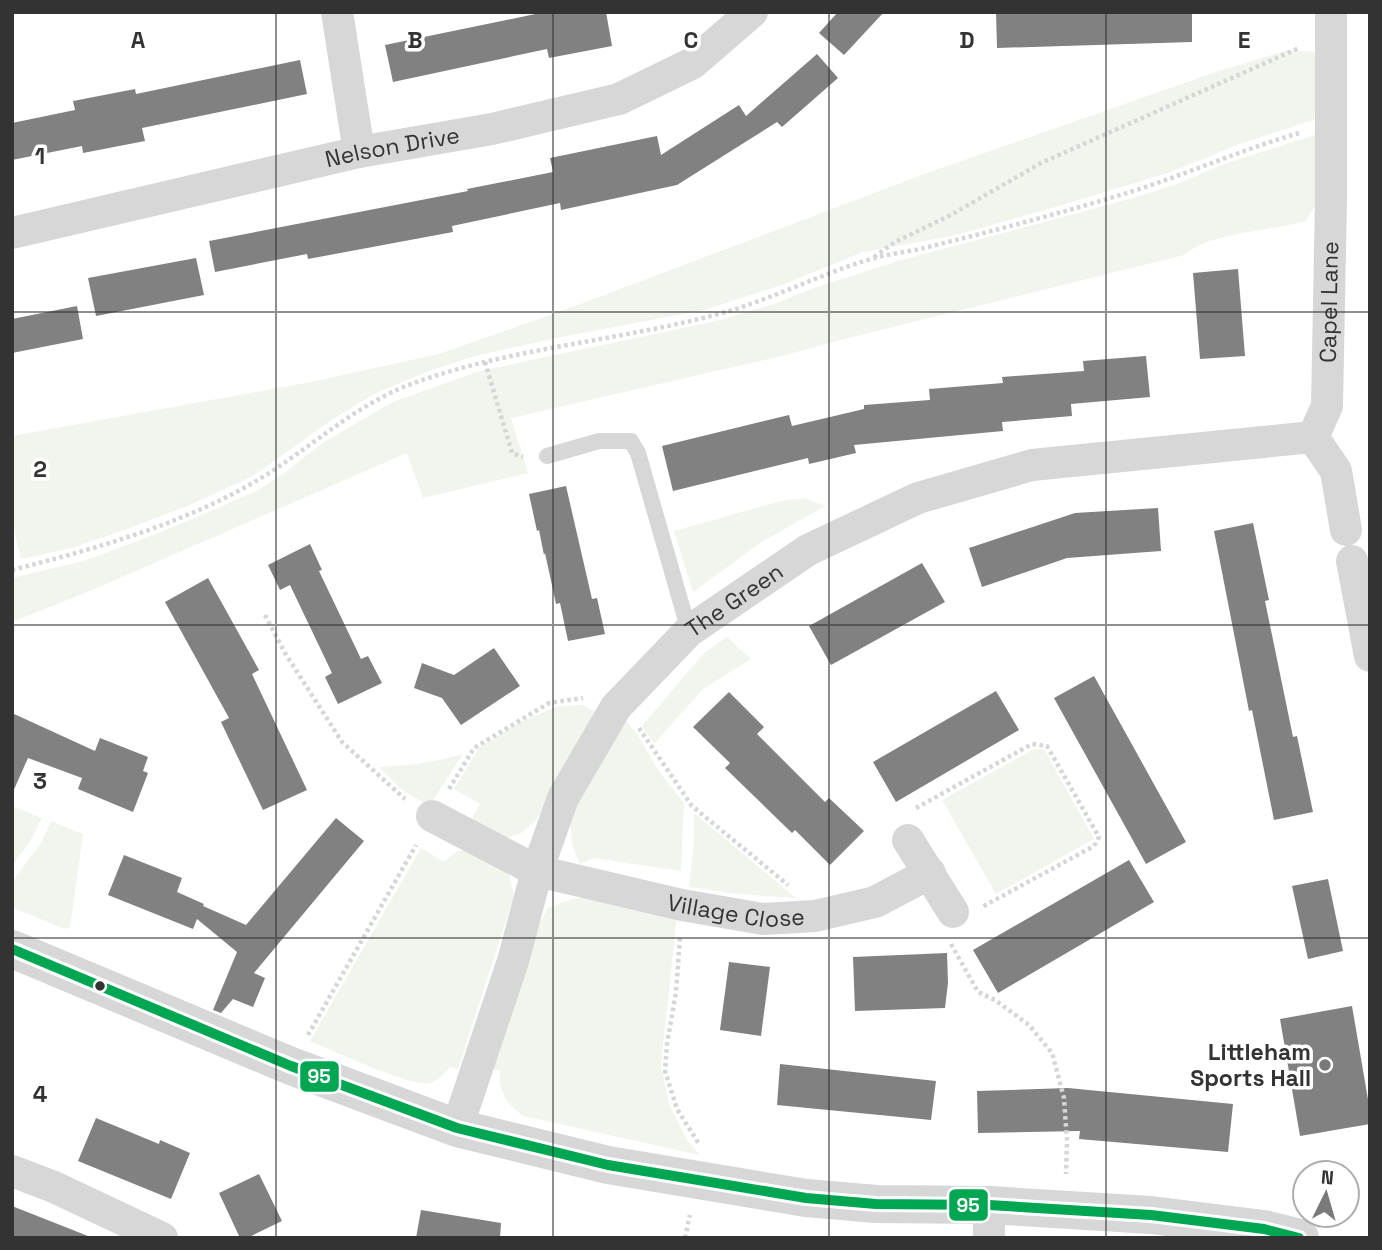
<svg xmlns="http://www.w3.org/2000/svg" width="1382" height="1250" viewBox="0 0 1382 1250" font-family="'Space Grotesk',sans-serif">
	<rect width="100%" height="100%" fill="#fff"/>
	<path fill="#f1f5ed" d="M1288,50l29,2 -1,67 -76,25 -72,29 -99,30 -112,32 -94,17 -81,33 -78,25 -148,28 -81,18 -49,16 -52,22 -41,25 -80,57 -61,28 -65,25 -55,19 -51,11 -9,-38v-85l294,-53 133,-29 131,-46 357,-135 289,-101z
		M1318,134l-2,70 -10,17c-35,10 -95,11 -122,34l-344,85 -58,16 -271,62 17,55 -105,25 -16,-45 -315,137 -80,32v-44l72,-17 72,-27 64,-27 38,-17 25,-16 41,-32 69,-40 87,-31 236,-50 58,-17 40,-16 84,-27 228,-61 48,-15 53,-22z
		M805,498l20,8 -65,37 -67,49 -19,-61 107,-30z
		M727,637l24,22 -48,30 -49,55 -12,-18 62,-73z
		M583,705l13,7 -50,93 -11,16 -14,12 -17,6 -31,-13v-10l7,-12 -26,-15 24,-40 36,-24 44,-19z
		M626,721l11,13 23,39 24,30 -3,68 -87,-13 -14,6c-6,-12 -9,-23 -9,-37 2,-29 39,-80 55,-106z
		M1034,749h10l50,90 -98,55 -54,-94z
		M463,754l-34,52 -28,-17 -22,-22c28,-1 57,-5 84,-13z
		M12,806l30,12 -13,25 -17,23z
		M694,813l102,85 -59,-4 -48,-7 5,-46z
		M51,821l32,13 -13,93 -6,2 -52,-22v-25l29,-39z
		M421,848l23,14 13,-11 15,-1 20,9 17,16 5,21 -56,173 -8,-3c-5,7 -11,14 -20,17 -17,5 -99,-33 -120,-42z
		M575,898h19l83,17 -16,150 8,39 18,36 13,15 -177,-39c-17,-13 -24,-23 -23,-45l-8,-2 45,-140 11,-21z"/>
	<path fill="#818181" d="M545,12h61l6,34 -63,12 -2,-9 -154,33 -8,-37z
		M838,12h46l-40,43 -25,-22z
		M996,12h196v30l-195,6z
		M817,54l21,24 -56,49 -5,-5 -100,63 -116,25 -1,-7 -108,23 1,6 -145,27 -1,-5 -92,18 -6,-31 259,-50 -1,-2 86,-17 -3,-14 107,-22 4,19 78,-50 7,11z
		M300,60l7,34 -165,34 3,13 -62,12 -1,-7 -70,14v-37l63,-13 -2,-9 62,-12 1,5z
		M196,258l8,37 -108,21 -8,-38z
		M1238,269l7,87 -45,3 -7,-86z
		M77,306l6,33 -71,14v-34z
		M1146,356l4,41 -79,7 1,12 -70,6 1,9 -149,14 2,8 -47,11 -1,-6 -135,33 -11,-45 127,-31 3,11 72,-17v-4l66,-5 -1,-11 74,-6 -1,-6 82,-6 -1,-10z
		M566,486l26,113 5,-1 8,36 -37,7 -8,-38 -4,1 -11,-51 -1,2 -5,-25 -2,1 -8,-37z
		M1158,508l3,43 -94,7 -85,29 -13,-39 106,-35z
		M1253,523l16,77 -4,1 28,136 4,-1 16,76 -39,8 -22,-110 -3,1 -35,-180z
		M310,544l12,26 -3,1 42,88 7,-3 14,27 -44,21 -13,-27 7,-4 -42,-88 -10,5 -12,-25z
		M922,563l23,39 -114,63 -22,-39z
		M208,578l51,92 -7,4 55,116 -44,20 -42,-88 8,-4 -64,-116z
		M494,648l26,38 -59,39 -19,-27 -28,-10 8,-25 32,12z
		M1094,676l92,166 -40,22 -92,-166z
		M996,691l23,39 -123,72 -23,-40z
		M729,692l35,35 -7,7 68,68 4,-4 35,33 -34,34 -35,-35 -3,3 -67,-65 5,-5 -37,-36z
		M12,713l83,38 5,-13 48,19 -5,14 5,2 -15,39 -55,-23 4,-11 -54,-20 -16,36z
		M336,818l28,23 -110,132 11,5 -12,29 -20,-8 -12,14 -8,-3 24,-58 -40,-33 -4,10 -85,-34 16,-40 58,23 -5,14 27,12 -1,2 43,19z
		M1129,860l25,42 -156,91 -25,-43z
		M1328,879l15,72 -35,8 -16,-73z
		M947,953l1,30 -3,25 -90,3 -2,-54z
		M729,962l41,5 -9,69 -41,-6z
		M1352,1006l18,105v13l-70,12 -20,-117z
		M780,1064l156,17 -5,39 -154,-15z
		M1068,1088l165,16 -5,48 -149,-13 1,-8 -102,2 -1,-42z
		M96,1118l63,26 1,-4 30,13 -19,46 -93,-38z
		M259,1174l23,47 -35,17h-7l-21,-45z
		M12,1206l76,30v2h-76z
		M421,1210l80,13 -1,15h-84z"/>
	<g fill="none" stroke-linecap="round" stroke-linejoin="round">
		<path stroke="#d6d6d6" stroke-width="4.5" stroke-dasharray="3.5 3.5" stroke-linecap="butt" d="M874,257l21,-15 54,-26 92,-53 258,-115
			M485,362l27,91 11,4
			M12,570c82,-21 165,-44 239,-86 56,-32 102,-79 163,-101 100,-36 206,-42 308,-70 51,-14 98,-39 149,-54 17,-5 36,-7 53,-11 69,-17 138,-35 206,-56 57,-18 111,-42 169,-59
			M265,615l20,38 57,89 63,57
			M639,728l53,78 96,79
			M449,789l25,-41 75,-45 34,-5
			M916,808l116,-64 15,2 52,91 -5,9 -112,61
			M680,938l-4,54 -9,52 -2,27 12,38 22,35
			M951,944l27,48 17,8 34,25 23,28 12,45 3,43 -1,33
			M308,1035l108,-190
			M685,1238l5,-23"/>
		<path stroke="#d7d7d7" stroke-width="16" d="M547,456l52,-15h32l7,12 51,178"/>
		<g stroke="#d7d7d7" stroke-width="32">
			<path d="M337,12l22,140"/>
			<path d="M1331,64v-52"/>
			<path id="s1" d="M12,233l347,-81 133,-23 127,-30 74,-36 59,-51"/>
			<path id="s2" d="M1313,437l14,-31 4,-208"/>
			<path d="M1313,437l23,34 10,59"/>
			<path d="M1352,561l18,95"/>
			<path id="s3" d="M432,816l105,55 145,34 81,14 52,-3 60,-14 55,-29"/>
			<path d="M908,840l45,72"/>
			<path id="s4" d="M457,1128l56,-167 24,-90 26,-73 53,-91 73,-76 119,-81 110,-52 114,-33 281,-28"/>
			<path d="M12,1171l42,16 108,51"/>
			<path d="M989,1238v-33"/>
		</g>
		<path stroke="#d7d7d7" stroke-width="38" d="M12,949l279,117 166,62 151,37 198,33 70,6 113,1 162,10 113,14 36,9"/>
		<path stroke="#d7d7d7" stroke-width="32" d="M1331,198v-134"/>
		<g stroke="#fff" stroke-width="16">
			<path id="bus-1" d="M12,949l279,117 166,62 151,37 198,33 70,6 113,1 162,10 113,14 35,9"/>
		</g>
		<use href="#bus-1" stroke="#00a651" stroke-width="10"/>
	</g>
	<path fill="none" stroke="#333" stroke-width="2" stroke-opacity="0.55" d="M276,12v1226M553,12v1226M829,12v1226M1106,12v1226M12,312h1358M12,625h1358M12,938h1358"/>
	<circle fill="#333" stroke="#fff" stroke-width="2.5" cx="100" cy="986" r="6"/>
	<circle fill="#7a7a7a" stroke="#fff" stroke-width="2.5" cx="1325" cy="1065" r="7"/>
	<g text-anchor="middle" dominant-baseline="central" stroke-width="7" stroke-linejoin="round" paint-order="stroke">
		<g font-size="23" fill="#333" stroke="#fff">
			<text stroke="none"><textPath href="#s1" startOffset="390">Nelson Drive</textPath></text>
			<text stroke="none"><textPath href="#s2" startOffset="138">Capel Lane</textPath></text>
			<text stroke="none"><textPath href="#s4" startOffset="612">The Green</textPath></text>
			<text stroke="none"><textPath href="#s3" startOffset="322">Village Close</textPath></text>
		</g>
		<g font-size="23" font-weight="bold" fill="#333" stroke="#fff" text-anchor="end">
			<text x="1311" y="1052">Littleham<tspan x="1311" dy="26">Sports Hall</tspan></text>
		</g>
	</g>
	<g font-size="23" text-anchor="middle" font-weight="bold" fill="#333" stroke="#fff" stroke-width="7" stroke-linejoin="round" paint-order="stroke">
		<text x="138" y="48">A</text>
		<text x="415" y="48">B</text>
		<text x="691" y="48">C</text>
		<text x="967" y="48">D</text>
		<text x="1244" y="48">E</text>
		<text x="40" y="164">1</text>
		<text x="40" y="477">2</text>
		<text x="40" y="789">3</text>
		<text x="40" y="1102">4</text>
	</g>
	<g stroke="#fff" stroke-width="2.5">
		<rect x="299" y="1060" width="41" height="33" rx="7" fill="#00a651"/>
		<rect x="948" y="1188" width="41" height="34" rx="7" fill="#00a651"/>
	</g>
	<g font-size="19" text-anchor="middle" font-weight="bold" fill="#fff">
		<text x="319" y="1083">95</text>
		<text x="968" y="1212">95</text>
	</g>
	<rect width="1382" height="1250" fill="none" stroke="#333333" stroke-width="28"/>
	<g transform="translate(1326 1194) rotate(5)"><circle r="33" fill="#ffffff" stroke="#adadad" stroke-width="2"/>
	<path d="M0-5L12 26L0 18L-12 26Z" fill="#7a7a7a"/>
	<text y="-10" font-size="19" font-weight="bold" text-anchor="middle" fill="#333333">N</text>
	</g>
</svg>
